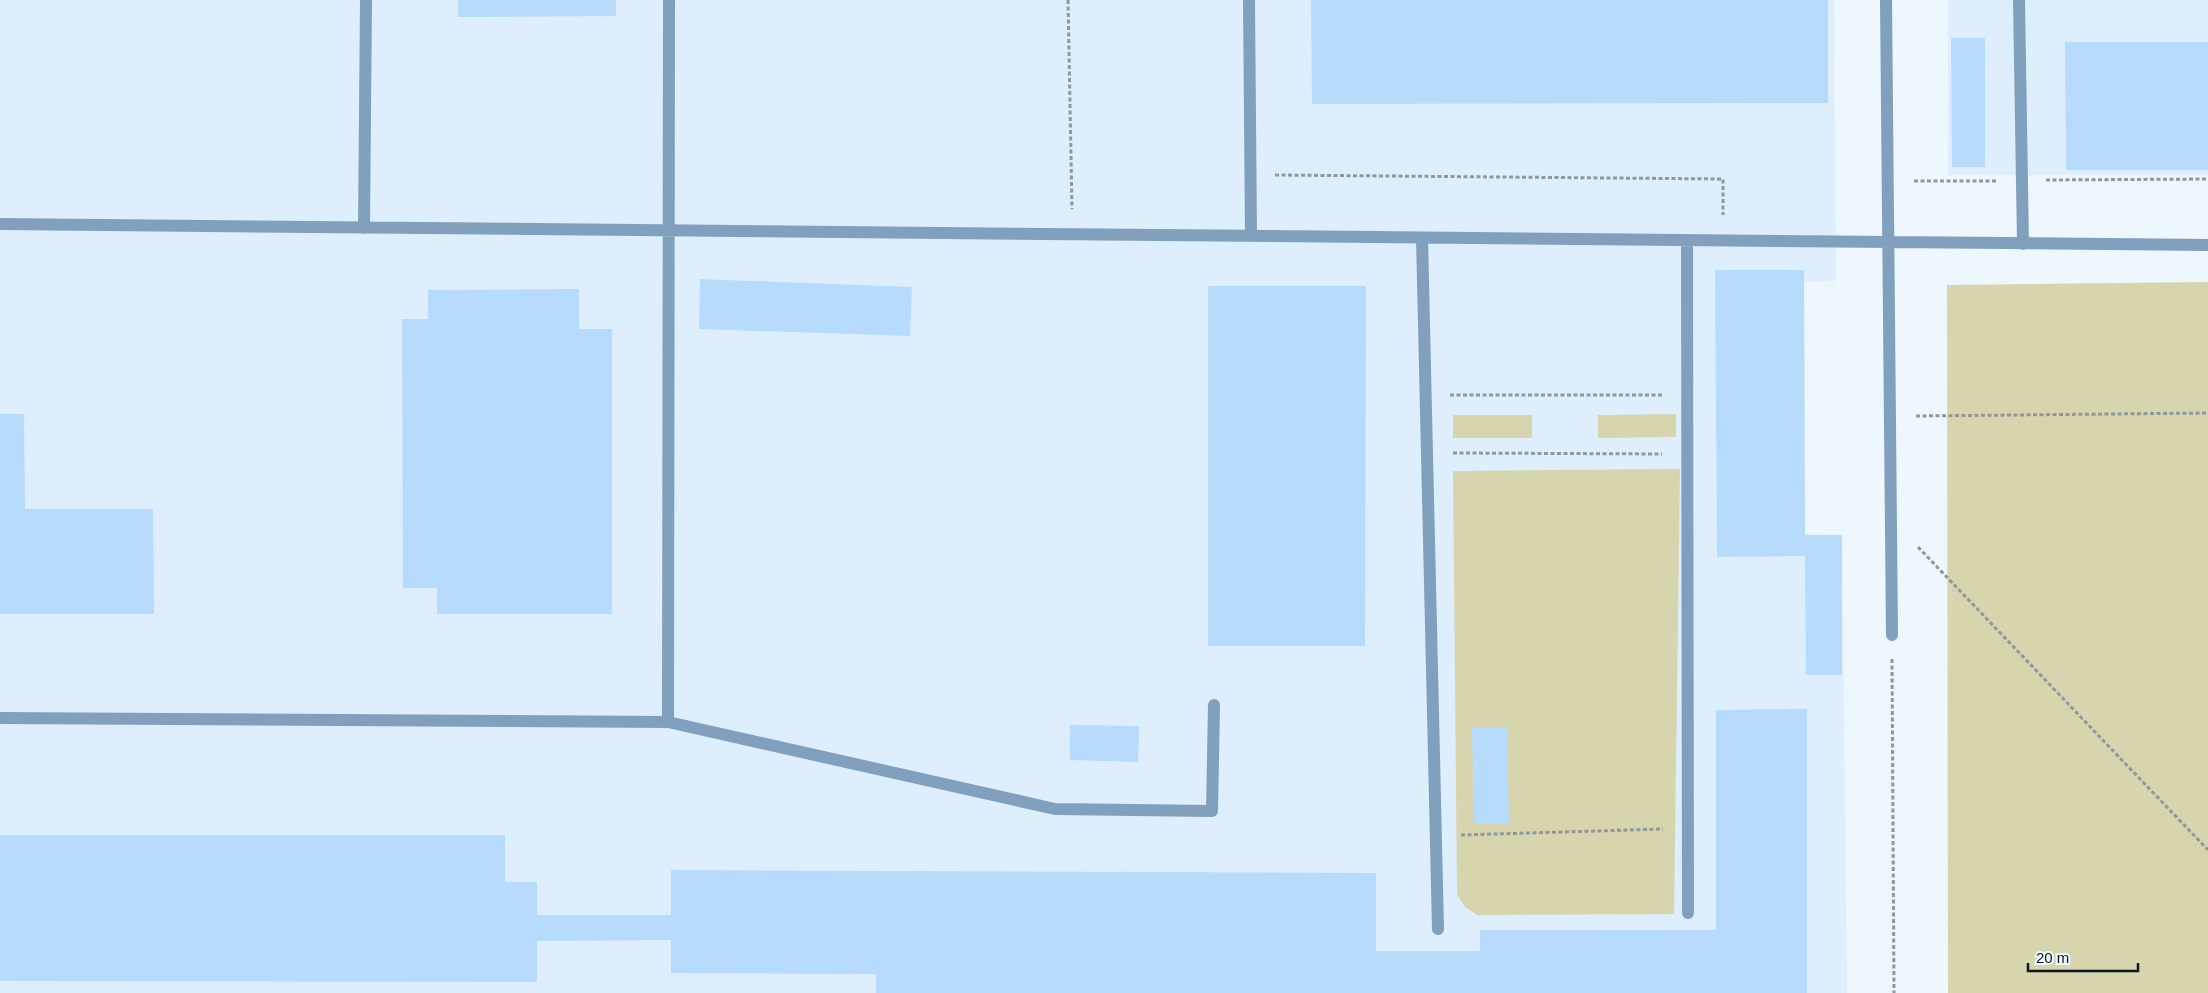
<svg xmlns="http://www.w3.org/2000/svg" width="2208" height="993" viewBox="0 0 2208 993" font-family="Helvetica,sans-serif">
	<rect width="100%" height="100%" fill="#eef6fe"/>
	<path fill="#deeefd" d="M0,0h1834l2,281 -32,1 1,252 37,1 5,458h-1847z
		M1948,0h260v175h-260z"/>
	<path fill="#d7d5ad" d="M2208,282v711h-260l-1,-708z
		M1676,414v23l-78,1v-23z
		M1453,415h79v23h-79z
		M1680,469l-6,445 -197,1 -13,-9 -7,-12 -4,-423z"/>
	<path fill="#b7dbfd" d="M458,0h158v16l-158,1z
		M1311,0h517v103l-516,1z
		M1951,38h34v129h-33z
		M2065,42h143v128h-142z
		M1715,270h89l1,265h37v140h-36l-1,-119 -88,1z
		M700,279l212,8 -2,49 -211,-7z
		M1208,286h158l-1,360h-157z
		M579,289v40h33v285h-175v-26h-34l-1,-269h26v-29z
		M0,414h24l1,95h128l1,105h-154z
		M1807,709v284h-931v-19l-205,-1v-33l-134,1v41l-537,-1v-146h505v47h32v33h134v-45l705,3v78h104v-21h236v-220z
		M1070,725l69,1 -1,36 -68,-2z
		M1472,728h35l2,95h-35z"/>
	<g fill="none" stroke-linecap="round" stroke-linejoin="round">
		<path stroke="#90979f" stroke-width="3" stroke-dasharray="4 2.5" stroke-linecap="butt" d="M1068,0l4,209
			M1275,175l448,4v36
			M2046,180l162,-1
			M1914,181h83
			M1450,395h212
			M1916,416l292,-3
			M1453,453l209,1
			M1918,547l290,303
			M1892,659l2,334
			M1461,835l202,-6"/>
		<path stroke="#81a0bd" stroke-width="12" d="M1249,0l2,236
			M1886,0l6,635
			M2019,0l4,244
			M0,224l2208,21
			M364,228l2,-228
			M1422,238l16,691
			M1687,240l1,673
			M0,718l668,4 1,-722
			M668,722l387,87 157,2 2,-106"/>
	</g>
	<path d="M2028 963v8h110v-8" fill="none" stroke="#0e151c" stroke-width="2.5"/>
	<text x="2036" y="963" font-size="15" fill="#0e151c" stroke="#eef6fe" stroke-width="4" paint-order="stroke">20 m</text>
</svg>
